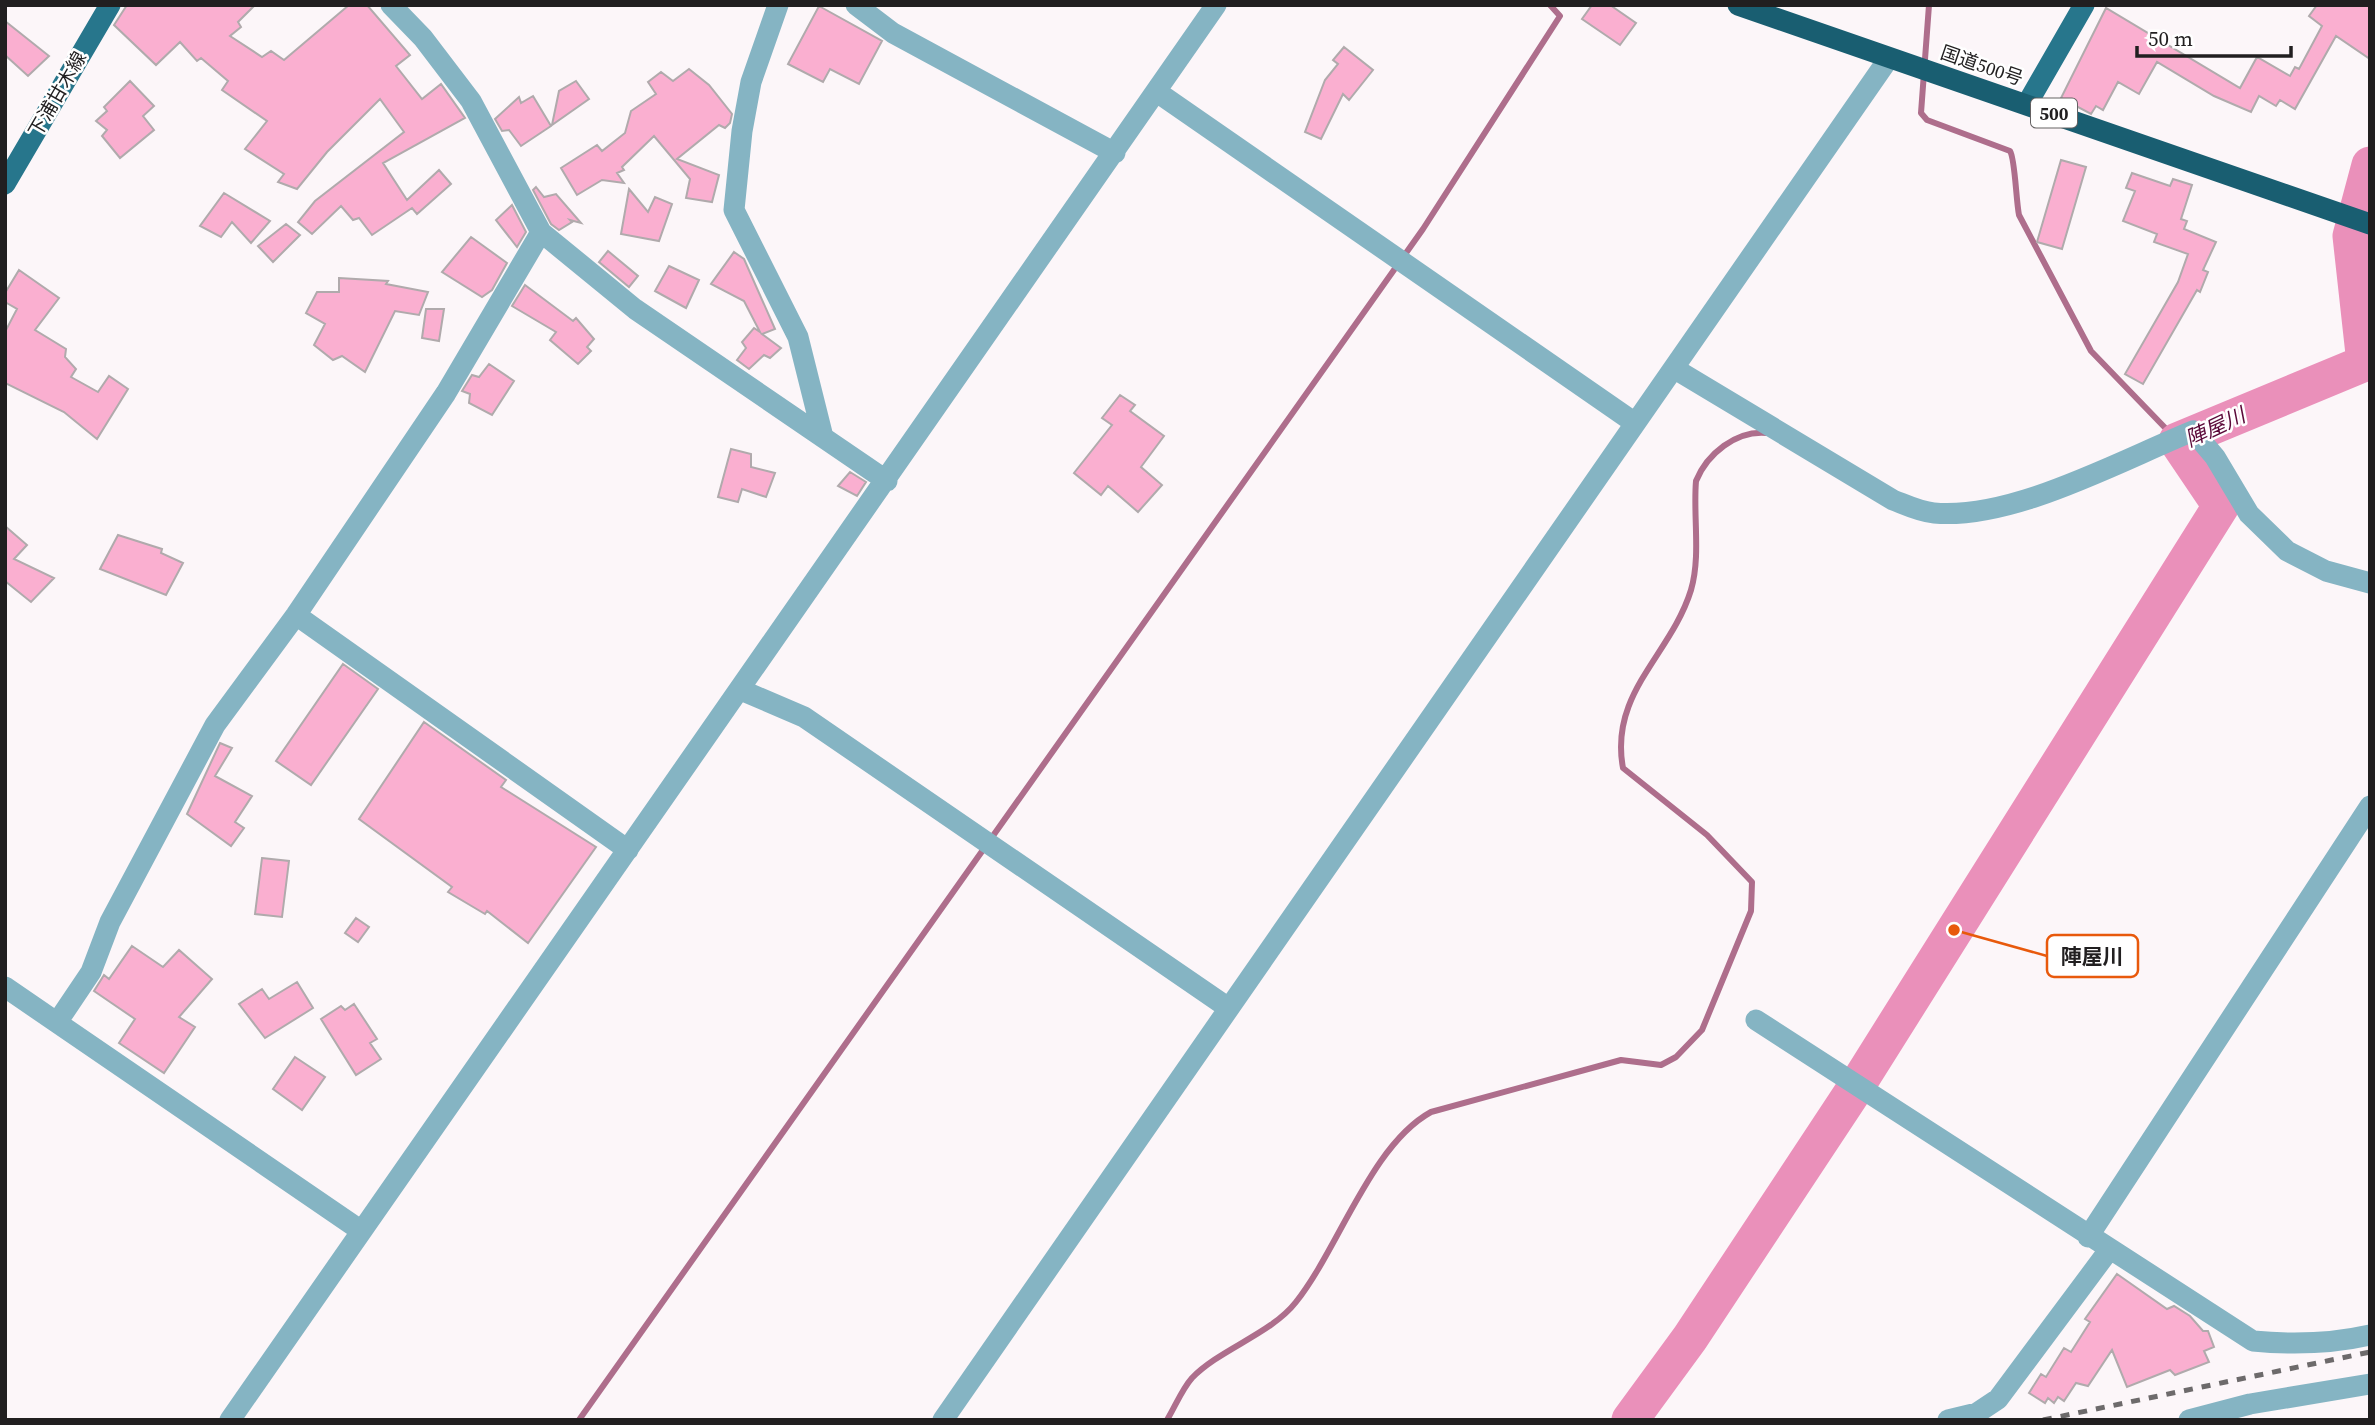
<svg xmlns="http://www.w3.org/2000/svg" width="2375" height="1425" viewBox="0 0 2375 1425" font-family="'Source Serif 4','Noto Sans JP',serif">
	<rect width="100%" height="100%" fill="#fcf6f9"/>
	<g fill="none" stroke-linecap="round" stroke-linejoin="round">
		<path stroke="#ae6e8c" stroke-width="6" d="M1929,5l-8,108 6,7 83,31c5,7 6,49 9,64l72,136 82,85
			M579,1420l844,-1191 137,-213 -10,-11
			M1167,1420c8,-13 15,-31 25,-42 28,-29 79,-44 104,-76 43,-54 75,-157 135,-190l190,-52 40,5 15,-8 26,-27 49,-119 1,-29 -45,-47 -84,-67c-14,-75 48,-113 68,-178 10,-34 2,-74 5,-109 11,-27 40,-51 71,-48"/>
		<path stroke="#ea90ba" stroke-width="37" d="M1630,1420l60,-82 166,-251 365,-581 -44,-65 188,-78 -14,-127 19,-71"/>
	</g>
	<path fill="#faafd0" stroke="#b0aaac" stroke-width="2" d="M127,5h128l-17,17 3,5 -11,9 32,21 9,-6 13,9 65,-55h18l43,50 -14,11 26,33 19,-15 24,34 -82,45 24,37 32,-30 12,14 -34,30 -5,-6 -40,27 -13,-17 -6,2 -12,-14 -29,28 -14,-12 17,-21 89,-69 -24,-33 -53,53 -30,37 -19,-7 6,-8 -39,-25 22,-28 -45,-31 6,-9 -27,-23 -4,3 -17,-19 -24,23 -42,-40z
		M1592,5h18l26,18 -16,22 -38,-26z
		M2317,5h53v54l-34,-23 -41,73 -15,-9 -4,6 -17,-10 -8,16 -37,-16 -57,-34 -18,32 -21,-12 -15,28 -7,-4 -5,8 -30,-16 45,-90 134,80 17,-31 33,19 5,-9 4,2 23,-43 -13,-10z
		M819,6l63,35 -23,43 -29,-15 -7,13 -35,-18z
		M5,21l44,35 -21,20 -23,-21z
		M1344,47l29,23 -24,30 -6,-6 -22,45 -16,-7 20,-52 13,-16 -5,-4z
		M689,69l20,16 23,29 -2,9 -5,5 -6,-3 -42,34 42,16 -7,27 -26,-4 4,-19 -36,-43 -32,31 2,3 -7,3 7,10 -22,-3 -25,15 -16,-27 36,-23 5,6 23,-18 6,-22 25,-17 -8,-12 13,-10 12,9z
		M130,81l24,25 -11,10 11,14 -34,28 -18,-22 5,-6 -11,-9 11,-10 -3,-4z
		M576,81l13,18 -37,26 7,-34z
		M533,96l18,30 -30,20 -12,-16 -7,1 -7,-12 24,-22 2,6z
		M2061,160l25,7 -24,82 -25,-7z
		M2132,173l38,13 3,-7 19,6 -11,34 6,2 -3,8 32,13 -13,28 5,2 -8,20 -3,-2 -54,94 -18,-10 53,-92 10,-28 -34,-12 3,-8 -34,-13 12,-30 -9,-3z
		M536,187l8,10 12,-3 25,29 -11,-3 2,2 -13,8 -8,-6 -18,-34z
		M629,189l19,23 7,-15 17,7 -13,37 -38,-7z
		M224,193l46,28 -19,22 -19,-21 -11,15 -21,-11z
		M512,205l14,27 -9,15 -21,-27z
		M286,224l14,11 -27,27 -15,-16z
		M471,237l36,26 -15,27 -10,7 -40,-25z
		M608,251l30,25 -9,11 -30,-25z
		M734,252l10,7 31,70 -13,5 19,14 -11,10 -6,-3 -15,14 -12,-9 9,-12 -4,-6 12,-14 6,4 -16,-31 -33,-17z
		M669,266l30,14 -13,28 -31,-17z
		M19,270l40,28 -24,32 31,19 -1,8 11,12 -5,8 27,15 11,-16 19,13 -31,50 -33,-27 -59,-29v-51l12,-23 -12,-7v-9z
		M339,278l49,3 -2,3 42,8 -9,23 -24,-4 -30,61 -23,-16 -9,4 -19,-15 11,-21 -19,-11 11,-21h22z
		M525,285l48,36 3,-3 18,21 -7,8 4,4 -13,13 -28,-24 6,-8 -44,-26z
		M426,309h18l-5,32 -17,-3z
		M489,364l25,17 -22,34 -23,-12 1,-9 -8,-3 10,-16 7,2z
		M1120,395l15,10 -5,6 34,25 -23,31 21,18 -24,27 -30,-26 -7,9 -27,-22 38,-48 -10,-7z
		M731,449l20,5v13l24,6 -9,24 -24,-8 -4,13 -20,-5z
		M850,472l16,10 -9,14 -19,-10z
		M5,526l22,19 -13,14 40,19 -23,24 -26,-21z
		M118,535l44,14 -1,4 22,10 -17,32 -66,-26z
		M343,664l35,25 -67,96 -35,-24z
		M424,722l82,58 -5,7 95,60 -68,96 -41,-32 -2,3 -37,-22 4,-5 -93,-68z
		M220,743l12,5 -17,28 37,20 -17,26 9,6 -13,18 -44,-32z
		M262,858l27,3 -7,56 -27,-3z
		M356,918l13,9 -11,15 -13,-9z
		M132,946l31,21 16,-17 33,29 -33,38 16,10 -31,46 -45,-30 16,-24 -41,-28 10,-16 5,4z
		M297,982l16,26 -48,30 -26,-34 23,-15 7,10z
		M354,1004l23,35 -7,4 11,16 -25,16 -35,-56 20,-13 4,4z
		M295,1057l30,20 -23,33 -29,-21z
		M2117,1274l50,35 7,-3 16,10 13,15h5l6,16 -10,4 5,11 -34,13 -5,-5 -43,17 -15,-37 -24,36 -12,-3 -12,18 -6,-4 -4,6 -6,-5 -3,5 -16,-10 12,-19 5,3 18,-29 7,4 19,-30 -5,-3z"/>
	<g fill="none" stroke-linecap="round" stroke-linejoin="round">
		<path stroke="#85b4c3" stroke-width="21" d="M391,5l32,33 48,63 70,131 94,77 252,172
			M778,5l-27,77 -9,49 -8,79 64,127 25,100
			M856,5l37,28 222,120
			M1157,92l478,331
			M1675,369l218,131c13,5 27,12 41,13 79,7 185,-52 259,-82l22,26 34,57 38,37 39,20 44,12
			M296,615l332,235
			M741,690l63,27 423,290
			M5,987l355,243
			M1756,1020l497,321c40,4 77,3 117,-6
			M58,1021l33,-49 19,-50 105,-197 81,-110 150,-222 95,-161
			M2088,1237l282,-431
			M230,1420l986,-1415
			M943,1420l946,-1362
			M1948,1420l29,-7 21,-14 111,-149
			M2189,1420l61,-16 120,-20"/>
		<path stroke="#27768c" stroke-width="21" d="M2027,104l57,-99
			M5,184l105,-179"/>
		<path stroke="#195e71" stroke-width="21" d="M1738,5l632,219"/>
		<path stroke="#6d6a6b" stroke-width="5" stroke-dasharray="9 9" stroke-linecap="butt" d="M2043,1420l327,-68"/>
	</g>
	<g text-anchor="middle" dominant-baseline="central" stroke-width="5" stroke-linejoin="round" paint-order="stroke">
		<rect fill="#fff" stroke="#646263" stroke-width="2" x="2031" y="98.5" width="46" height="29" rx="5"/>
		<g font-size="18" font-weight="bold" fill="#211f20">
			<text x="2054" y="113">500</text>
		</g>
		<g font-size="19" fill="#211f20" stroke="#fff">
			<text transform="translate(1982 65) rotate(19)">国道500号</text>
			<text transform="translate(57 94) rotate(-60)">下浦甘木線</text>
		</g>
		<g font-size="21" font-style="italic" fill="#5b0a39" stroke="#fff">
			<text transform="translate(2215 427) rotate(-25)">陣屋川</text>
		</g>
	</g>
	<path fill="none" stroke="#e8590c" stroke-width="2.5" d="M1954 930L2047 956"/>
	<circle fill="#e8590c" stroke="#fff" stroke-width="2.5" cx="1954" cy="930" r="7"/>
	<rect fill="#fff" stroke="#e8590c" stroke-width="2.5" x="2047" y="935" width="91" height="42" rx="7"/>
	<g font-size="21" text-anchor="middle" font-weight="bold" fill="#211f20">
		<text x="2092" y="964">陣屋川</text>
	</g>
	<rect width="2375" height="1425" fill="none" stroke="#211f20" stroke-width="14"/>
	<path d="M2137 46v10h154v-10" fill="none" stroke="#211f20" stroke-width="3.5"/>
	<text x="2148" y="46" font-size="21" fill="#211f20" stroke="#ffffff" stroke-width="5" paint-order="stroke">50 m</text>
</svg>
